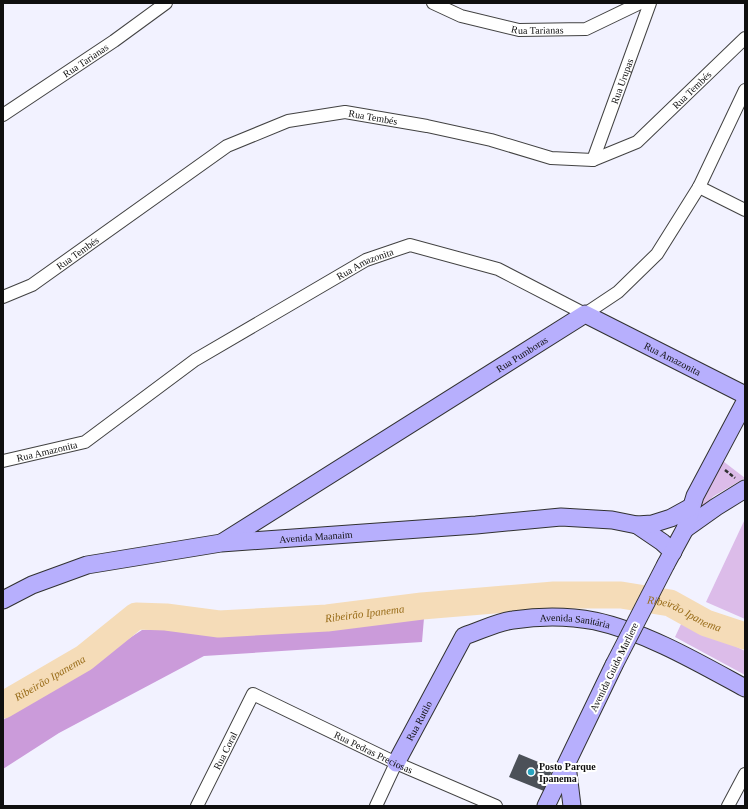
<svg xmlns="http://www.w3.org/2000/svg" width="748" height="809" viewBox="0 0 748 809" font-family="'Times New Roman',serif">
	<rect width="100%" height="100%" fill="#f2f2ff"/>
	<path fill="#dcbce9" d="M719,458l26,20 -31,18 -22,20z
		M745,519v100l-39,-17z
		M683,620l62,31v24l-70,-38z"/>
	<path fill="#cb9bda" d="M424,618l-2,24 -218,14 -145,77 -56,36v-49l139,-90z"/>
	<g fill="none" stroke-linecap="round" stroke-linejoin="round">
		<path stroke="#f5dcb8" stroke-width="27" id="s1" d="M3,705l81,-47 52,-42 30,1 53,7 108,-6 95,-12 132,-11h67l49,8 36,20 39,13"/>
	</g>
	<path fill="#4c5158" d="M519,754l34,14 -9,23 -35,-14z"/>
	<g fill="none" stroke-linecap="round" stroke-linejoin="round">
		<g stroke="#424242" stroke-width="14">
			<g id="street">
				<path id="s2" d="M433,3l28,13 58,14 67,-1 54,-26"/>
				<path id="s3" d="M3,115l111,-74 52,-38"/>
				<path id="s4" d="M593,160l57,-157"/>
				<path d="M699,187l46,23"/>
				<path id="s5" d="M3,297l29,-12 195,-139 61,-25 57,-9 82,14 64,14 60,18 42,2 44,-18 108,-104"/>
				<path id="s6" d="M3,461l82,-19 110,-82 171,-100 44,-15 88,24 87,45 33,-22 39,-38 42,-67 46,-97"/>
				<path id="s7" d="M197,806l56,-112 143,69 100,43"/>
				<path d="M376,806l20,-43"/>
				<path d="M728,806l17,-32"/>
			</g>
		</g>
		<g stroke="#313131" stroke-width="19">
			<g id="secondary">
				<path d="M637,525l25,17 11,10"/>
				<path d="M685,529l31,-22 29,-18"/>
				<path id="s8" d="M223,542l362,-228 160,81"/>
				<path d="M666,564l19,-35 10,-33 50,-94"/>
				<path id="s9" d="M3,600l29,-15 55,-20 134,-22 255,-18 85,-8 51,3 25,5 15,-1 19,-6 20,-11"/>
				<path id="s10" d="M396,763l68,-127c16,-5 33,-14 49,-16 27,-4 56,-4 82,1 51,11 104,42 150,67"/>
				<path d="M567,765l5,41"/>
				<path d="M546,806l68,-141"/>
			</g>
		</g>
		<path stroke="#313131" stroke-width="2.5" stroke-dasharray="4 2" stroke-linecap="butt" d="M725,470l10,8"/>
		<use href="#street" stroke="#fff" stroke-width="12"/>
		<use href="#secondary" stroke="#b7affd" stroke-width="17"/>
		<g stroke="#313131" stroke-width="19" stroke-linecap="butt">
			<path id="secondary-bridge" d="M614,665l52,-101"/>
		</g>
		<use href="#secondary-bridge" stroke="#b7affd" stroke-width="17"/>
	</g>
	<circle fill="#29a4be" stroke="#fff" stroke-width="1.5" cx="531" cy="772" r="4"/>
	<g text-anchor="middle" dominant-baseline="central" stroke-width="4" stroke-linejoin="round" paint-order="stroke">
		<g font-size="10" fill="#0f0f0f" stroke="#fff">
			<text stroke="none"><textPath href="#s2" startOffset="109">Rua Tarianas</textPath></text>
			<text stroke="none"><textPath href="#s3" startOffset="99">Rua Tarianas</textPath></text>
			<text stroke="none"><textPath href="#s4" startOffset="84">Rua Urupas</textPath></text>
			<text stroke="none"><textPath href="#s5" startOffset="771">Rua Tembés</textPath></text>
			<text stroke="none"><textPath href="#s5" startOffset="423">Rua Tembés</textPath></text>
			<text stroke="none"><textPath href="#s5" startOffset="87">Rua Tembés</textPath></text>
			<text stroke="none"><textPath href="#s6" startOffset="417">Rua Amazonita</textPath></text>
			<text stroke="none"><textPath href="#s8" startOffset="353">Rua Pumboras</textPath></text>
			<text stroke="none"><textPath href="#s8" startOffset="526">Rua Amazonita</textPath></text>
			<text stroke="none"><textPath href="#s6" startOffset="45">Rua Amazonita</textPath></text>
			<text stroke="none"><textPath href="#s9" startOffset="322">Avenida Maanaim</textPath></text>
			<text stroke="none"><textPath href="#s10" startOffset="258">Avenida Sanitária</textPath></text>
			<text transform="translate(614 667) rotate(-64)">Avenida Guido Marliere</text>
			<text stroke="none"><textPath href="#s10" startOffset="48">Rua Rutilo</textPath></text>
			<text stroke="none"><textPath href="#s7" startOffset="62">Rua Coral</textPath></text>
			<text stroke="none"><textPath href="#s7" startOffset="259">Rua Pedras Preciosas</textPath></text>
		</g>
		<g font-size="10" font-weight="bold" fill="#0f0f0f" stroke="#fff" text-anchor="start">
			<text x="539" y="766">Posto Parque<tspan x="539" dy="12">Ipanema</tspan></text>
		</g>
		<g font-size="11" font-style="italic" fill="#996d1a" stroke="#fff">
			<text stroke="none"><textPath href="#s1" startOffset="390">Ribeirão Ipanema</textPath></text>
			<text stroke="none"><textPath href="#s1" startOffset="714">Ribeirão Ipanema</textPath></text>
			<text stroke="none"><textPath href="#s1" startOffset="54">Ribeirão Ipanema</textPath></text>
		</g>
	</g>
	<rect width="748" height="809" fill="none" stroke="#0f0f0f" stroke-width="8"/>
</svg>
